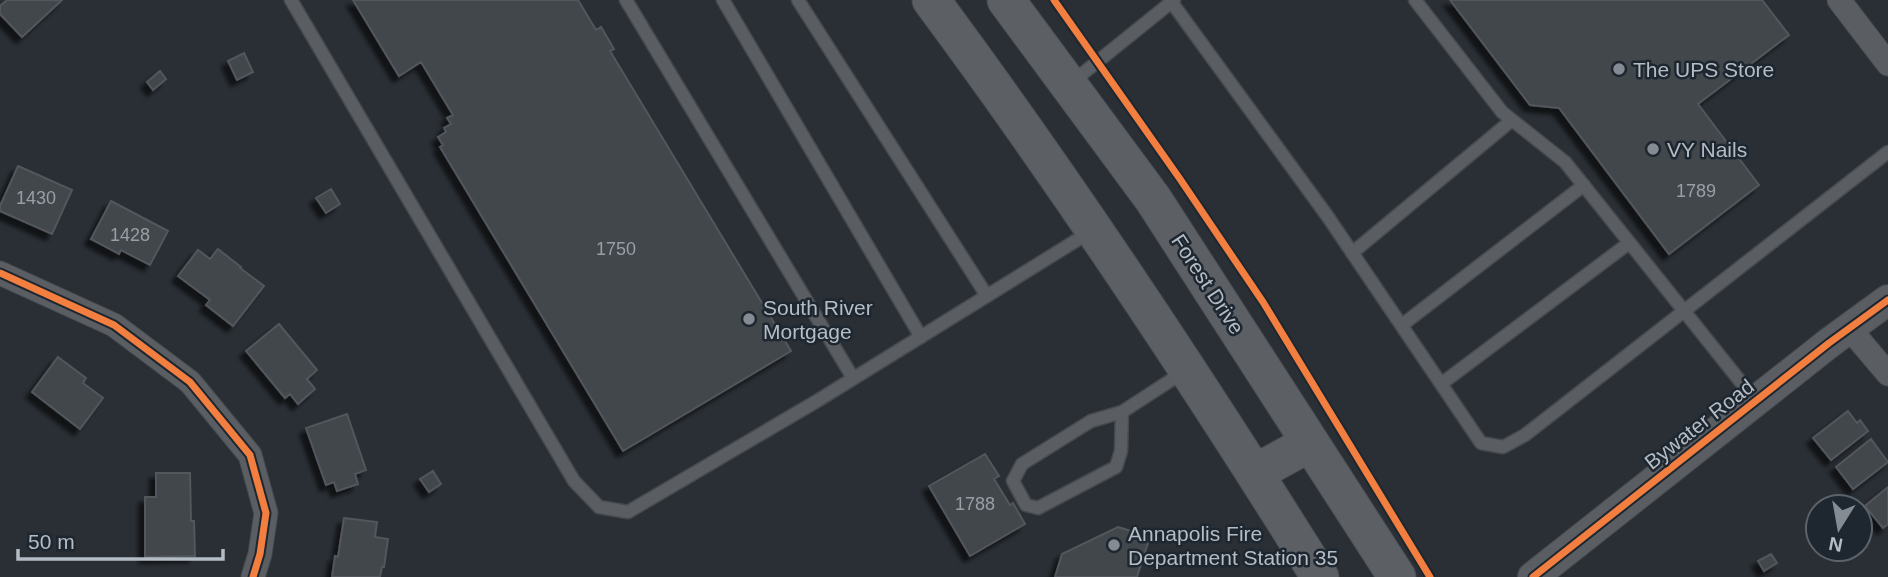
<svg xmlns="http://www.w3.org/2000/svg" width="1888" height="577" viewBox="0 0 1888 577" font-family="Arial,sans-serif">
	<defs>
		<filter id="shadow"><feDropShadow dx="-6" dy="6" stdDeviation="2" flood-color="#0009"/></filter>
	</defs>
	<rect width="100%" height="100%" fill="#2a2f35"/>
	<path fill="#42474c" stroke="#52565d" stroke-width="2" filter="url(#shadow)" d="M7,0h55l-40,37 -22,-23v-8z
		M353,0h225l18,30 5,-3 13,22 -4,2 181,300 -168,100 -183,-304 3,-2 -5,-8 8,-5 -2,-4 7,-4 -4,-6 6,-3 -32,-53 -22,14z
		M1450,0h312l27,35 -91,69 61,81 -90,69 -110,-146 -29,-3z
		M244,53l9,19 -16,8 -9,-19z
		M160,71l6,8 -13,11 -6,-8z
		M18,166l54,24 -20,44 -52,-23v-5z
		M331,189l9,15 -14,9 -10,-15z
		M111,201l57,30 -18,34 -29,-15 -2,4 -28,-15z
		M218,249l23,18 -1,1 24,18 -31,40 -27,-21 4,-5 -32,-24 20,-26 12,9z
		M279,324l38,46 -10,9 8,10 -17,15 -8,-10 -5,4 -39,-47z
		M58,357l28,21 -3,5 20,15 -23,31 -48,-37z
		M1848,411l9,12 3,-3 8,11 -37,29 -18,-22z
		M347,414l19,56 -11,4 3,10 -21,7 -3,-9 -8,3 -20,-57z
		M1871,439l17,23 -35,27 -17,-22z
		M985,454l14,22 -5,3 16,26 3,-2 12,21 -55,32 -41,-70z
		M433,471l8,13 -12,8 -9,-13z
		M156,473h34l1,48h3l1,35 -50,1v-60h11z
		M1888,487v37l-5,4 -18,-22z
		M344,518l33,4 -2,15 13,2 -4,28h-2l-2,10h-48l3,-21 3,1z
		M1118,527l32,10 -13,40h-82l7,-23z
		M1771,554l6,9 -13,8 -6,-10z"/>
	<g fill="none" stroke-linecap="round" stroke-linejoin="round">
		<g stroke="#464a4e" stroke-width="15">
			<path id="service" d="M291,0l283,481 25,26 29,5 189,-111 273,-169
				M626,0l227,378
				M723,0l198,337
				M798,0l189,296
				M1170,0l158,217 153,226 22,4 22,-12 363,-283
				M1415,0l87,112 63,50 191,239
				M1071,83l103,-83
				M1352,253l160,-133
				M1402,325l182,-140
				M1441,384l188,-141
				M1122,412l-1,39 -5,16 -78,41 -12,-3 -13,-24 9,-17 69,-43 31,-9 63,-41"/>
		</g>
		<g stroke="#464a4e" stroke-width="25">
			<path id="minor" d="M1839,0l49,64
				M0,273l114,52 76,57 60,73 16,58 -6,41 -7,23
				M1849,328l39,46"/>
		</g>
		<g stroke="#464a4e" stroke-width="32">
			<path id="tertiary" d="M1533,577l296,-234 59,-43"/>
		</g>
		<g stroke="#484c52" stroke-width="39">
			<path id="primary" d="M931,0c138,186 266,380 389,577
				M1006,0l147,199 244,378
				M1255,473l55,-30"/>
		</g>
		<use href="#service" stroke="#5a5e63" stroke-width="12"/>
		<use href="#minor" stroke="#5a5e63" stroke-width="23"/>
		<use href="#tertiary" stroke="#5a5e63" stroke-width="30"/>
		<use href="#primary" stroke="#5c6065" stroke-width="37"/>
		<g stroke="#1e262f" stroke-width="11">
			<path id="cycleway" d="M1054,0l126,179 83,123 167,275
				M0,273l114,52 76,57 60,73 16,58 -6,41 -7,23
				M1533,577l296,-234 59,-43"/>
		</g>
		<use href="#cycleway" stroke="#f27e40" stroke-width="7"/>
	</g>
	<g fill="#848b93" stroke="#1e262f" stroke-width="2.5">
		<circle cx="1619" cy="69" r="7"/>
		<circle cx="1653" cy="149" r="7"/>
		<circle cx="749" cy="319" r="7"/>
		<circle cx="1114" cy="545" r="7"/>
	</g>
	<g text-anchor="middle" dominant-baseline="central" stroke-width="5" stroke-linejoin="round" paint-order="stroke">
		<g font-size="18" fill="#989fa8">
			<text x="1696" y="191">1789</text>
			<text x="36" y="198">1430</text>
			<text x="130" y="235">1428</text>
			<text x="616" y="249">1750</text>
			<text x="975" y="504">1788</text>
		</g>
		<g font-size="21" fill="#b4bcc6" stroke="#1e262f" text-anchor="start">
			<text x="1633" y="69">The UPS Store</text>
			<text x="1667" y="149">VY Nails</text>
			<text x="763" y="307">South River<tspan x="763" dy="24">Mortgage</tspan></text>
			<text x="1128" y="533">Annapolis Fire<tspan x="1128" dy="24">Department Station 35</tspan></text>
		</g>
		<g font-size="21" fill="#b4bcc6" stroke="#1e262f">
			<text transform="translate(1208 284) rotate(57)">Forest Drive</text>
			<text transform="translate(1699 424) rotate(-38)">Bywater Road</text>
		</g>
	</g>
	<g transform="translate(1839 528) rotate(191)"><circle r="33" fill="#1e262f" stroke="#5a626b" stroke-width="2"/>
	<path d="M0-5L12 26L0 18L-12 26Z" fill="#848b93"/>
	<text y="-10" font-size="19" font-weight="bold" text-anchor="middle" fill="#b4bcc6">N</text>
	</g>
	<path d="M18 549v10h205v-10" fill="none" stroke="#b4bcc6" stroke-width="3.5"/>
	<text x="28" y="549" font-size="21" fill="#b4bcc6" stroke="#1e262f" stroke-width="5" paint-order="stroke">50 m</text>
</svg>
